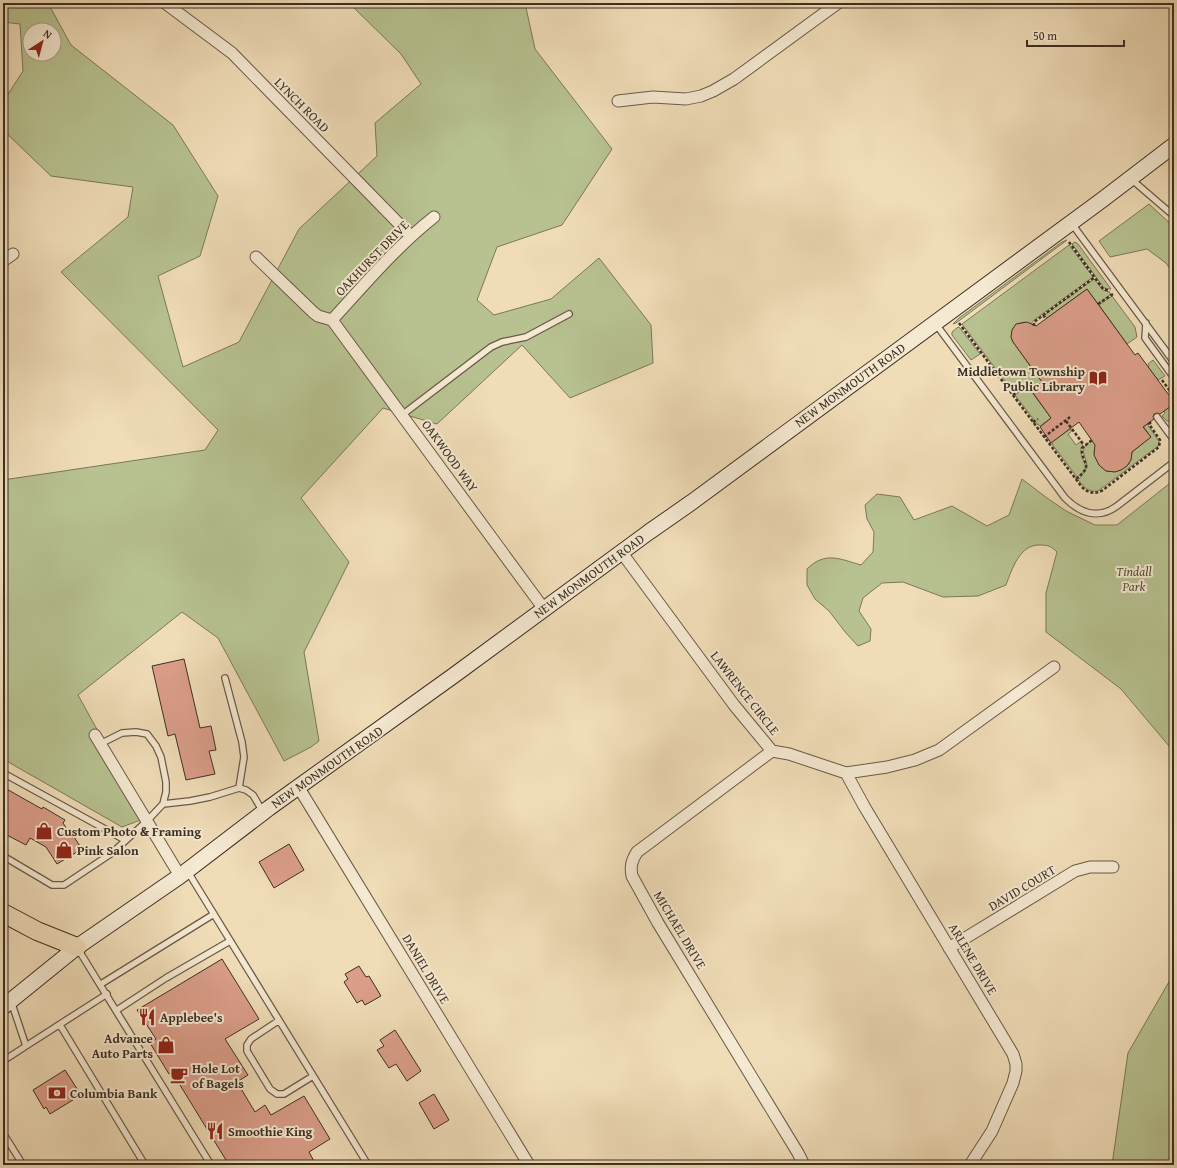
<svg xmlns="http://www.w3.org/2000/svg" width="1177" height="1168" viewBox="0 0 1177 1168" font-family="'Gentium Book Plus',serif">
	<rect width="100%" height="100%" fill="#f0ddb8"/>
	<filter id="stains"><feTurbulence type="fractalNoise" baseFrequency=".005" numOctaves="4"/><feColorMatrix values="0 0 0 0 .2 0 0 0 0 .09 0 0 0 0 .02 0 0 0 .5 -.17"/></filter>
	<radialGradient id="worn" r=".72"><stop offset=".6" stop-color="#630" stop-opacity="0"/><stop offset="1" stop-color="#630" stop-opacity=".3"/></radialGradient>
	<path fill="#b7c290" stroke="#7a785a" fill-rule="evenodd" d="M3,3h45l23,42 102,80 45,71 -18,60 -42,20 25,91 56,-25 60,-113 78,-73 -2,-33 46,-39 -20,-30 -52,-51h176l10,46 77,100 -50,76 -65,22 -20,53 17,15 57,-16 48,-41 52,67 2,38 -83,35 -48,-53 -85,79 -54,-16 -82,90 48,64 -45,90 15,89 -8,6 -27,14 -66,-123 -36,-26 -104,83 68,123 -24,9 -119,-68v-97l4,-3 -4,-7v-172l202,-30 13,-20 -157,-158 67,-55 5,-30 -82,-11 -48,-46v-28l20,-31 -3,-47 -17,-2zM30,30h24v24h-24z
		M1149,204l25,23v48l-8,-12 -19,-14 -37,8 -11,-16z
		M1067,240l-111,83 -3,1 6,-6 103,-76z
		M1075,242l3,2 33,45 -7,-1 -32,-44z
		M1069,245l24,32 -59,43 -3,4c-12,-6 -24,5 -18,18l29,40 -5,4 -6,-4 -17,11 -52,-69z
		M1094,279l9,11 6,2 2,2 -13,10 -11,-15 -40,29 -3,-3z
		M1112,296l23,31 2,10 -10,7 -28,-39z
		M958,327l2,1 20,26 -9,6 -19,-25v-3z
		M1153,360l12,16 -7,4 -10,-13 1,-1 -1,-2z
		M1029,385h4l2,2 -4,4 20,27 -11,8 -1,-1h-1l-23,-30z
		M1174,404v19l-7,-2 -5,-5 3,-3 -1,-2z
		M1147,424l12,17v3l-2,3 -59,44c-10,2 -15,-5 -20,-11 12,-14 10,-11 5,-29l2,-5 7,-6 4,5 -2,8 5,12 7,6h11l4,-1 8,-6 3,-12 19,-15 -7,-10z
		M1070,429l2,2 -4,3 8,11 4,-3 3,3c-9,12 14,21 -6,32l-25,-33v-2z
		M1022,479l25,19 19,13 29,14h22l57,-45v272l-53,-63 -75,-57v-39l11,-41c-6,-6 -9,-7 -17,-7 -20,-1 -28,24 -34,40l-28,11 -35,1 -40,-15 -21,1 -19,15 -4,13 12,18 -1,12 -12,5 -12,-13 -17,-22 -14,-12 -8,-14v-16c18,-18 33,-10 54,-4l12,-13 1,-20 -7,-13 -2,-14 12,-11 23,3 14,23 38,-14 35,20 22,-11z
		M1174,973v192h-62l16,-112z"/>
	<path fill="#db9e8a" stroke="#3c2f23" d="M1087,289l48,66 3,-2 36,49v2l-14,10 -3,-1 -3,1 -1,3 1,2 -11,8 8,10 -19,15 -1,8 -4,6 -6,4 -6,2 -9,-1 -7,-6 -5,-10 1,-10 -16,-23 -28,21 -11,-16 11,-9 -20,-28 11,-8 -29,-40 -2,-5 1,-7 4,-6 11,-2 9,4z
		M184,659l16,69 11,-2 5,24 -7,1 6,23 -29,6 -11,-46 -7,2 -16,-70z
		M3,787l39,22 1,-2 22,13 -2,3 10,15 1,-1 8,12 -25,15 -11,-17 -16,-9 -4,7 -23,-12z
		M289,844l15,26 -30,18 -15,-26z
		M222,959l37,60 -34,20 23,36 -11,7 18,30 10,-7 6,10 33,-19 26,43 -21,13 7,13h-87l-57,-93 -3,2 -19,-31 6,-4 -19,-29z
		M359,966l7,11 3,-1 12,20 -16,9 -3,-5 -5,3 -13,-21 4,-3 -3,-5z
		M395,1030l26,41 -14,10 -11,-17 -7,4 -12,-18 7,-4 -4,-6z
		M65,1070l16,25 -31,19 -4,-7 -2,2 -11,-19z
		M434,1094l15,26 -15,9 -15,-26z"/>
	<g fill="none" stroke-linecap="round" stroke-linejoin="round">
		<g stroke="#695a48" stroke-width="8">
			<path id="service" d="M1131,179l43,37
				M1072,224l102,138
				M935,323l130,175c15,15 33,22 52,8l57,-44
				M1146,323l-1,15 29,40
				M402,415l89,-68 11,-5 24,-5 43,-23
				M1157,417l17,23
				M225,678l17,64 2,15 -5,31
				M3,773l122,67
				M163,804l27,-3 20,-4 29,-9 7,2 7,5 10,17
				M3,856l49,29h12l48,-32 35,-32 16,-17 3,-12v-10l-5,-25 -5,-11 -9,-12 -11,-2 -14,1 -22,11
				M188,872l180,293
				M78,949l133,216
				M101,984l113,-70
				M117,1010l49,-32 64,-37
				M278,1021l-27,18 -4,6v6l23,38 7,5h7l29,-18
				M60,1025l85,140
				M26,1046l81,-52
				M3,1061l23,-15 -15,-45
				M3,1133l20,32"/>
		</g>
		<g stroke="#695a48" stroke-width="13">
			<path id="minor" d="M165,3l67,50 179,183
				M618,101l35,-4 33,2 15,-3 12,-5 21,-12 104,-76
				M256,257l58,56 4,3 14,4
				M3,261l10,-7
				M332,320l212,289
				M332,320c33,-36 64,-73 102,-103
				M622,553l112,152 38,46 17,3 57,19 41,-6 28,-7 24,-10 115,-83
				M95,735l85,141
				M772,751l-135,101c-5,8 -7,14 -5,24l26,47 140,230 6,12
				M846,773l18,33 149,248 3,10v7l-3,12 -21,48 -22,34
				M299,788l230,377
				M949,948l126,-77 15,-4h23"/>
		</g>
		<g stroke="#3c2f23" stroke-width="17">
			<path id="secondary" d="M3,1007l74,-60 103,-71 89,-68 184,-132 196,-144 43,-30 410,-302 72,-55"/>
		</g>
		<g stroke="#3c2f23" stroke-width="20">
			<path id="trunk" d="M3,913l34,18 40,16"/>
		</g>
		<path stroke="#3c2f23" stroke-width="2.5" stroke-dasharray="3 2" stroke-linecap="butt" d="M1069,242l34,47 7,2
			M1098,304l15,-10
			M1043,315l3,4
			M959,323l122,163c6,7 14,9 22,4l56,-43 1,-7 -11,-16 2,-2
			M1034,326v-4l61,-45
			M1162,380l10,14 2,-1
			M1013,395l17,-12h3l3,4
			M1066,421l18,24
			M1033,422l5,-3
			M1044,437l26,-20
			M1076,479c19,-15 5,-14 6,-31l10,-8"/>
		<use href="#service" stroke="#f5e9d1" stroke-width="5.5"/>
		<use href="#minor" stroke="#f5e9d1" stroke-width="11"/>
		<use href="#secondary" stroke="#f5e9d1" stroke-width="15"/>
		<use href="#trunk" stroke="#f0ddb8" stroke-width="18"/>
	</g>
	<defs>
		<g id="library-bare" transform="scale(1.38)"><path d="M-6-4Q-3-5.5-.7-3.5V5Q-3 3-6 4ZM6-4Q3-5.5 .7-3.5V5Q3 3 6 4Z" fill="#8f2418" stroke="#f5e9d1" stroke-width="2.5" paint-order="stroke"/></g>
		<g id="shop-bare" transform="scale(1.38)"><path d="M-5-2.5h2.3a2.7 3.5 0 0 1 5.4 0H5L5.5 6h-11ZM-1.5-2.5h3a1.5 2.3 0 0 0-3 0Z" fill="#8f2418" stroke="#f5e9d1" stroke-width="2.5" paint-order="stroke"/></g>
		<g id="restaurant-bare" transform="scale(1.38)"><path d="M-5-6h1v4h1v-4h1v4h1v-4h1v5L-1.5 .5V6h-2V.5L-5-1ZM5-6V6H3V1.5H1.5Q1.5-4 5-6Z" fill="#8f2418" stroke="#f5e9d1" stroke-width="2.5" paint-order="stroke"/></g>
		<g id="cafe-bare" transform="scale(1.38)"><path d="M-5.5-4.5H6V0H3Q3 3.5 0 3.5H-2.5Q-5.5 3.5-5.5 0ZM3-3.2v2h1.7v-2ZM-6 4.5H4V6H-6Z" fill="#8f2418" stroke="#f5e9d1" stroke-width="2.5" paint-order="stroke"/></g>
		<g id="bank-bare" transform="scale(1.38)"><path d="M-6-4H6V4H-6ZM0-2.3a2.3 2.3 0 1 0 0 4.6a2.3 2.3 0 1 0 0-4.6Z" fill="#8f2418" stroke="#f5e9d1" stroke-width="2.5" paint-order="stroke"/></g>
	</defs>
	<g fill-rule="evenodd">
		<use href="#library-bare" x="1098" y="378"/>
		<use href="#shop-bare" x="44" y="831"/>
		<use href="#shop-bare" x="64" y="850"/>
		<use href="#restaurant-bare" x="147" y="1017"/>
		<use href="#shop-bare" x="166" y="1045"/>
		<use href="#cafe-bare" x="179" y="1075"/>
		<use href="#bank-bare" x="57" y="1093"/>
		<use href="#restaurant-bare" x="215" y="1131"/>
	</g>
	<g text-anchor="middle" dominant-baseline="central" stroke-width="4" stroke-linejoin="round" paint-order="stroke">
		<g font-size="13" fill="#3c2f23" stroke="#f5e9d1">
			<text transform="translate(302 105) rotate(45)">LYNCH ROAD</text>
			<text transform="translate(372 258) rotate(-46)">OAKHURST DRIVE</text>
			<text transform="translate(850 385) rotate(-36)">NEW MONMOUTH ROAD</text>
			<text transform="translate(450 456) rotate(54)">OAKWOOD WAY</text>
			<text transform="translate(589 576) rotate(-36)">NEW MONMOUTH ROAD</text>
			<text transform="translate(745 693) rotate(52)">LAWRENCE CIRCLE</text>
			<text transform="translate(327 767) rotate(-35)">NEW MONMOUTH ROAD</text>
			<text transform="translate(1022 888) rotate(-31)">DAVID COURT</text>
			<text transform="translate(680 930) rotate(59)">MICHAEL DRIVE</text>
			<text transform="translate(973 959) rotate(59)">ARLENE DRIVE</text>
			<text transform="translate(426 969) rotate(59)">DANIEL DRIVE</text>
		</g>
		<g font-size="13" font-weight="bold" fill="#3c2f23" stroke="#f5e9d1" text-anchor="start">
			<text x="1085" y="371" text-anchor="end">Middletown Township<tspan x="1085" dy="15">Public Library</tspan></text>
			<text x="57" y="831">Custom Photo &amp; Framing</text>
			<text x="77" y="850">Pink Salon</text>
			<text x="160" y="1017">Applebee's</text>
			<text x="153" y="1038" text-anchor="end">Advance<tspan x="153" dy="15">Auto Parts</tspan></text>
			<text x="192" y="1068">Hole Lot<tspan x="192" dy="15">of Bagels</tspan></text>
			<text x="70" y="1093">Columbia Bank</text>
			<text x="228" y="1131">Smoothie King</text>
		</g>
		<g font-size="13" font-style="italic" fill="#554c39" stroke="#f5e9d1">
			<text x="1134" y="571">Tindall<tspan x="1134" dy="15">Park</tspan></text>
		</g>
	</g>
	<rect width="1177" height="1168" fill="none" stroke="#f0ddb8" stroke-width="16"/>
	<rect x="4" y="4" width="1169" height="1160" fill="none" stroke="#3c2f23" stroke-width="2"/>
	<rect x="8" y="8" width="1161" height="1152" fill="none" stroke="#3c2f23"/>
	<g transform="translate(42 42) rotate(36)"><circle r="19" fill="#f5e9d1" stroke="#ab9f8b"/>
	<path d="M0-3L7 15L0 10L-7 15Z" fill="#8f2418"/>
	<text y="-6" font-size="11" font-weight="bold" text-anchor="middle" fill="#3c2f23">N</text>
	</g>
	<path d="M1027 40v6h97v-6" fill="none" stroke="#3c2f23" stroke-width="2"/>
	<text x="1033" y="40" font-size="12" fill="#3c2f23" stroke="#f5e9d1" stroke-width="3" paint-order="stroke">50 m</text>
	<rect width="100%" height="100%" filter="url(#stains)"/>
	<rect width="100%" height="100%" fill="url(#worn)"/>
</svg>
